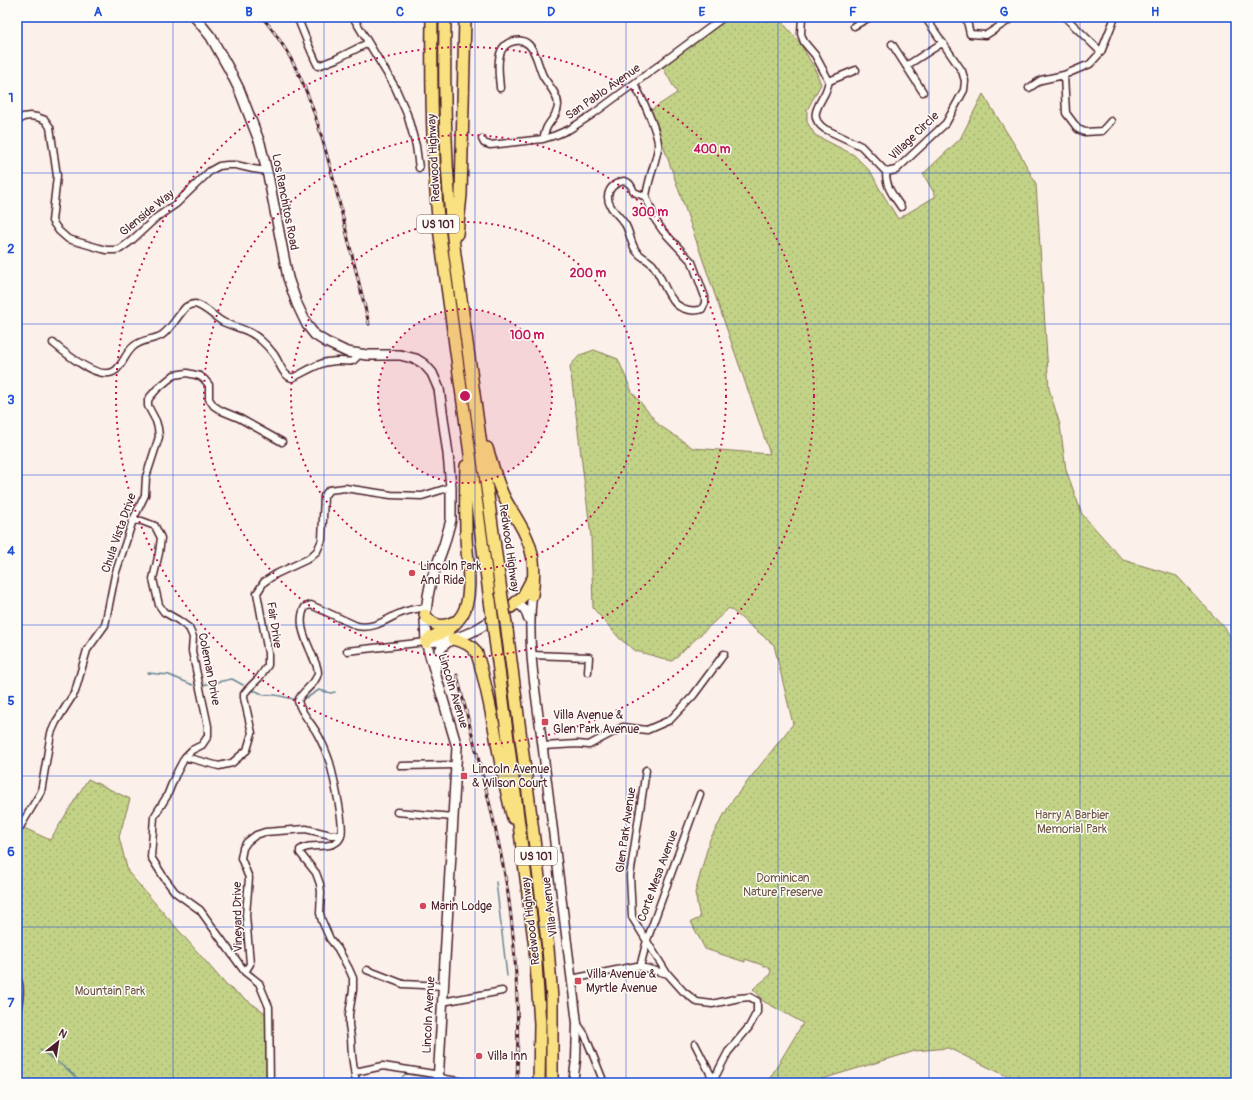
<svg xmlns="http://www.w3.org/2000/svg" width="1253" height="1100" viewBox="0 0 1253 1100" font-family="Pangolin,sans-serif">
	<defs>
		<pattern id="park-dots" width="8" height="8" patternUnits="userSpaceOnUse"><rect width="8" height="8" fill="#c2d286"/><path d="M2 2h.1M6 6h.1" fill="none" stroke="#a8b474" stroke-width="1.8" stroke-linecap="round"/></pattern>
	</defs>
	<rect width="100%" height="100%" fill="#fcf0ea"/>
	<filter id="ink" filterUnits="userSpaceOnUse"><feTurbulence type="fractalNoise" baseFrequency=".025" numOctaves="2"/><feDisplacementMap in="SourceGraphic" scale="8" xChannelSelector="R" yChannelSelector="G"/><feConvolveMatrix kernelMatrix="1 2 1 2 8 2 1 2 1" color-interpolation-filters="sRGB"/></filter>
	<g filter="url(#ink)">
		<path fill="url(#park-dots)" stroke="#867858" d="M724,17h49l10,6 17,20 14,24 7,17 -14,26v12l8,13 39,20 17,17 7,14 20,33 38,-23 -13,-22 37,-35 23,-45 36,58 17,32 13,205 11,36 6,45 16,44 41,46 54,16 48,52 11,18v437h-210l-11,-3 -67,-32 -33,3 -93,28 -4,4h-39l-9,-5 33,-55 -40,-22 -3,-5 -7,-7 16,-13 2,-5 -3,-4 -23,-8v3l-40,-13 -14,-27 9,-4 -5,-25 15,-54 22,-38 61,-77 -19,-79 -45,-37 -57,53 -36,-10 -16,-12 -27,-31 -2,-72 -21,-170 10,-11 14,-5 24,9 14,33 27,33 34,23 77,6 -119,-344 26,-17 -16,-29z
			M88,779l42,20 -11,38 9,35 99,114 41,29 1,68h-252v-248l5,-8 28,13z"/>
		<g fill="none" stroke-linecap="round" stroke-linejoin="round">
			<path stroke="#678692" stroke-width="1.5" d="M148,673l21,2 24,10
				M203,685l29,-6 11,6
				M252,691h4l8,4c7,-2 20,2 29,4
				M304,698l4,-1 11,-7 12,3 4,-1
				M496,882l11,94
				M40,1050l27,19 15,14
				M400,1083l3,-7 3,-2 22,3"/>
			<g stroke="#4a1f2b" stroke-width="9">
				<path id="minor" d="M297,17c7,16 13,33 21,49l18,-7 32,-16
					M353,17l42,70 12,27 9,32 3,22
					M802,17l-1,17 3,8 11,13 14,26c-1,4 -2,8 -4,12 -7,14 -17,24 0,36l36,17 25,26 10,-2 50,-47 18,-33 1,-9 -3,-10 -37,-54
					M966,17l4,17 16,1 28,-18
					M1065,17l36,35
					M854,26l16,-9
					M892,44l31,48
					M906,66l36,-23
					M1064,75l2,38 12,16 7,3 17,-1 9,-10
					M829,81l27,-11
					M634,84c7,11 26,52 24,64 -3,17 -10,32 -12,49
					M500,88c-1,-15 -7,-44 15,-47 5,-1 10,0 14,4 8,8 9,21 14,31 5,9 15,18 15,29 0,9 -7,15 -11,22 -2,4 -3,8 -4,12
					M1029,88l12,-8 23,-5 26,-11 11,-12 14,-35
					M17,122l6,-5 7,-1 7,1 8,3 5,7 7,49 -5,45 7,10 9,8 38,11h9l5,-1 11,-8 26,-24 19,-13 34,-33 9,-5 8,-1h9l17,4 14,2
					M482,139l2,4 6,2 53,-6 13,-4 14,-6 23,-15 131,-97
					M886,172c0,16 7,23 15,35
					M624,181c6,1 8,6 10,11l12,5 10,24 7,10 29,31 13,35v6l-3,6c-8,3 -19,1 -26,-5 -11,-11 -14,-27 -23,-39 -5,-6 -15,-9 -18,-16 -5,-8 -5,-17 -10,-25 -6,-9 -18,-17 -17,-28 1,-9 9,-14 16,-15z
					M53,343c12,10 47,40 63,27 7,-6 10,-18 18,-24 8,-7 20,-6 28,-11 9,-6 16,-20 24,-28 3,-2 5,-3 9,-3 10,2 19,13 28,18 9,4 18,6 26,10 7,3 18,13 23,20 7,7 9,23 20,26 12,-5 22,-13 35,-16 3,0 7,-1 10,-1 12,-1 14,5 22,-7
					M133,520l9,1 13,5 6,12 -2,15 -6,26 6,26 5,7 14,8 11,8 4,9 -1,14 16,75v10l-6,9 -10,5 -7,7 -10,19 -8,20 -13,21 -3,40 12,19 12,16 25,18 45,62 14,11 10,24 1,76
					M347,651l79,-9
					M531,655l58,2 -1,15
					M543,746l34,-2 12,1 34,-18 24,3 23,-10 23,-24 31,-42
					M185,757l34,9 13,-3 15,-13 5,-17 -8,-35v-4l4,-5 11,-11 9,-13v-12l-11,-60 7,-11 12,-8 32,-15 9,-8 5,-11 2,-44 5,-6 16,-2 46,7 31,1 29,-9
					M401,766l55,-1
					M646,770l-16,106 2,41 34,55 17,19 14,11 15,2 27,-6 11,-1 7,4v11l-8,15 -21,25 -16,31
					M397,812l56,5
					M17,832l24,-40 10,-59 5,-11 19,-30 12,-42 18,-25 10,-50 18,-55 12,-25 1,-18 13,-40 -1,-9 -2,-7 -8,-15v-6l2,-3 7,-8 17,-14 13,-2 13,3 4,3 5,6v14l5,7 8,5 17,7 43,24
					M640,967l7,-27 53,-146
					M367,970l36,14 40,2
					M245,972l5,-8 -4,-49 3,-37 -8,-20 2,-10 4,-6 9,-7 9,-3 41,-3 25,6h10
					M17,978c5,9 2,23 0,33
					M571,979l66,-13 31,8
					M442,1002l60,-11
					M577,1023l8,12 19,48
					M695,1044l18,35
					M355,1072l28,-6 51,8 11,5 26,4
					M356,1083l-4,-27 -1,-18 -2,-13v-11l4,-24v-12l-4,-9 -11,-20 -8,-10 -8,-18 -2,-8 1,-21 -1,-8 -4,-11 -16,-20v-3c11,-8 28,0 38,-9 1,-2 3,-3 3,-5 4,-10 -8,-61 -11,-73 -3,-9 -7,-19 -12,-28 -6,-12 -17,-21 -20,-34 4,-11 18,-16 20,-28 0,-6 -3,-11 -5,-16 -6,-15 -17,-34 -8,-50l6,-2 46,21c15,3 26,-4 39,-11 9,-4 19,-7 30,-7"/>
			</g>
			<g stroke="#4a1f2b" stroke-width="11">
				<path id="tertiary" d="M532,595c-6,55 6,109 12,163 11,88 22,177 33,265l-1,37 -3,23
					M511,607l7,-2c7,2 8,8 10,14"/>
			</g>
			<g stroke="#4a1f2b" stroke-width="12">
				<path id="secondary" d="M195,17l16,20 18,32 10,20 21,54 9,37 19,98 9,26 10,21 8,10 11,7 21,10 20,3h33l16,4 8,5 8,9 7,16 9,65 3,33v33l-7,25 -13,36 -3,15 -3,24 1,22 31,105 -19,336
					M426,642c30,-1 46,-8 70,-25
					M435,671c3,-15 2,-23 16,-31"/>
			</g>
			<g stroke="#4a1f2b" stroke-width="14">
				<path id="motorway" d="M432,17c-1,71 0,141 7,211l51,372
					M445,17c-1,80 0,158 10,238l46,336
					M457,234l4,-39 4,-178
					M487,448c5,15 9,32 16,47 4,9 10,17 15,26 16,26 18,45 14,74
					M511,607l12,-11 8,-15
					M425,615c7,11 18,13 29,7
					M507,630l41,318 4,51v84
					M453,639c10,3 19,5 24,15 17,54 21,110 36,164
					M495,639l40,309 5,76 -1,59
					M426,642c4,-7 11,-6 18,-10 7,-3 13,-10 18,-17 12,-19 5,-56 4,-78 0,-24 -1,-47 0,-71"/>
			</g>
			<use href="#minor" stroke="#fdfcf7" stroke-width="6"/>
			<use href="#tertiary" stroke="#fdfcf7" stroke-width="8"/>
			<use href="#secondary" stroke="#fdfcf7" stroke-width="9"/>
			<use href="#motorway" stroke="#f9e181" stroke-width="11"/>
			<g stroke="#4a1f2b" stroke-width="3">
				<path id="rail" d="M262,17c45,52 59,115 76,180 10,43 21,85 31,127
					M457,675c17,70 38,141 50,212 10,65 12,131 10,196"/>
			</g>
			<use href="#rail" stroke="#fdfcf7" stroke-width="1.5" stroke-dasharray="4.5" stroke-linecap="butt"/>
			<g stroke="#4a1f2b" stroke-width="14" stroke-linecap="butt">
				<path id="motorway-bridge" d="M501,591l6,39
					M490,600l5,39"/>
			</g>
			<use href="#motorway-bridge" stroke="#f9e181" stroke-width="11"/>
		</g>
	</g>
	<path fill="none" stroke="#1d4ed8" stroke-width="1" stroke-opacity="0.55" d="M173,17v1066M324,17v1066M475,17v1066M626,17v1066M778,17v1066M929,17v1066M1080,17v1066M17,173h1219M17,324h1219M17,475h1219M17,625h1219M17,776h1219M17,927h1219"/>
	<circle cx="465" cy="396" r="87" fill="#c2185b" fill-opacity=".12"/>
	<g fill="none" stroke="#c2185b" stroke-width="2" stroke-dasharray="2 4">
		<circle cx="465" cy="396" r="87"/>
		<circle cx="465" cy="396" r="174"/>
		<circle cx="465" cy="396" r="261"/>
		<circle cx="465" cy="396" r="349"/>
	</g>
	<g fill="#d1495b" stroke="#fdfcf7" stroke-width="1.5">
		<circle cx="412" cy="573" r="4"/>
		<rect x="541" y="718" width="8" height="8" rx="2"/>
		<rect x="460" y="772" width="8" height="8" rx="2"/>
		<circle cx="423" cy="906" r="4"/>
		<rect x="574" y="977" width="8" height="8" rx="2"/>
		<circle cx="479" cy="1056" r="4"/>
	</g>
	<g text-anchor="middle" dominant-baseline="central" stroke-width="3" stroke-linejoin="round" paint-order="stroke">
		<g fill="#fdfcf7" stroke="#806168" stroke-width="1">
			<rect x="417" y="215" width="42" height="18" rx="3"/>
			<rect x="515" y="847" width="42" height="18" rx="3"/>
		</g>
		<g font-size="11" font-weight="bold" fill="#4a1f2b">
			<text x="438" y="224">US 101</text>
			<text x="536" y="856">US 101</text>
		</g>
		<g font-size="12" fill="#4a1f2b" stroke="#fdfcf7">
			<text transform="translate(603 92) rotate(-35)">San Pablo Avenue</text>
			<text transform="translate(914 136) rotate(-44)">Village Circle</text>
			<text transform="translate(434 158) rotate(-93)">Redwood Highway</text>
			<text transform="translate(285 202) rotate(79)">Los Ranchitos Road</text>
			<text transform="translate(147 213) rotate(-39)">Glenside Way</text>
			<text transform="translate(119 533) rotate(-71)">Chula Vista Drive</text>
			<text transform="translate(509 548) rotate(82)">Redwood Highway</text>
			<text transform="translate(274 625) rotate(81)">Fair Drive</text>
			<text transform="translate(209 669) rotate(79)">Coleman Drive</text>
			<text transform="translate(453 691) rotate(73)">Lincoln Avenue</text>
			<text transform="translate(626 830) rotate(-82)">Glen Park Avenue</text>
			<text transform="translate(658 876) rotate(-70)">Corte Mesa Avenue</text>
			<text transform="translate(550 907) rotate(-97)">Villa Avenue</text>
			<text transform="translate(238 917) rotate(-91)">Vineyard Drive</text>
			<text transform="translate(531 921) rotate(-97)">Redwood Highway</text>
			<text transform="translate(429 1015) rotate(-87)">Lincoln Avenue</text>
		</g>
		<g font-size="12" fill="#4a1f2b" stroke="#fdfcf7" text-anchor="start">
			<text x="420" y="566">Lincoln Park<tspan x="420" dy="14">And Ride</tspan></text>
			<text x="553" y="715">Villa Avenue &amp;<tspan x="553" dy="14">Glen Park Avenue</tspan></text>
			<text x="472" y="769">Lincoln Avenue<tspan x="472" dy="14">&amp; Wilson Court</tspan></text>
			<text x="431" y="906">Marin Lodge</text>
			<text x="586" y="974">Villa Avenue &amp;<tspan x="586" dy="14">Myrtle Avenue</tspan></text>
			<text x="487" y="1056">Villa Inn</text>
		</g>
		<g font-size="12" fill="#6e5546" stroke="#fdfcf7">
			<text x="1072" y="815">Harry A Barbier<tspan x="1072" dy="14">Memorial Park</tspan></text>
			<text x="783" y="878">Dominican<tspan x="783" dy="14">Nature Preserve</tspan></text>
			<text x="110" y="991">Mountain Park</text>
		</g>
	</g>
	<circle cx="465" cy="396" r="6" fill="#c2185b" stroke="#fdfcf7" stroke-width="2"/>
	<g font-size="12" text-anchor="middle" font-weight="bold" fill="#c2185b" stroke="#fdfcf7" stroke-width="3" stroke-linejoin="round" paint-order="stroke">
		<text x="712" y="153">400 m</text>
		<text x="650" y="216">300 m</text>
		<text x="588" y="277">200 m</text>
		<text x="527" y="339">100 m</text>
	</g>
	<rect width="1253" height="1100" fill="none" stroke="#fdfcf7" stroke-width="44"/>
	<g transform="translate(58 1042) rotate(30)" stroke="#fdfcf7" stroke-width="3" paint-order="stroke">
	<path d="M0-3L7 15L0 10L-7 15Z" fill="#4a1f2b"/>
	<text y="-6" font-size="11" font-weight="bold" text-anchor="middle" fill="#4a1f2b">N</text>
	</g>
	<rect x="22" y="22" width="1209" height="1056" fill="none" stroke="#1d4ed8" stroke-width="1.5"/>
	<g font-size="13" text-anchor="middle" font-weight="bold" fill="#1d4ed8">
		<text x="98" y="16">A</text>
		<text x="249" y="16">B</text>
		<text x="400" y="16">C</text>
		<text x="551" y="16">D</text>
		<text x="702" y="16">E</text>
		<text x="853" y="16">F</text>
		<text x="1004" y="16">G</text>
		<text x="1155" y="16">H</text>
		<text x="11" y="102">1</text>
		<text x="11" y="253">2</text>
		<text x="11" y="404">3</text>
		<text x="11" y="555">4</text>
		<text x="11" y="705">5</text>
		<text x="11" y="856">6</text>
		<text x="11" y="1007">7</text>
	</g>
</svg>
